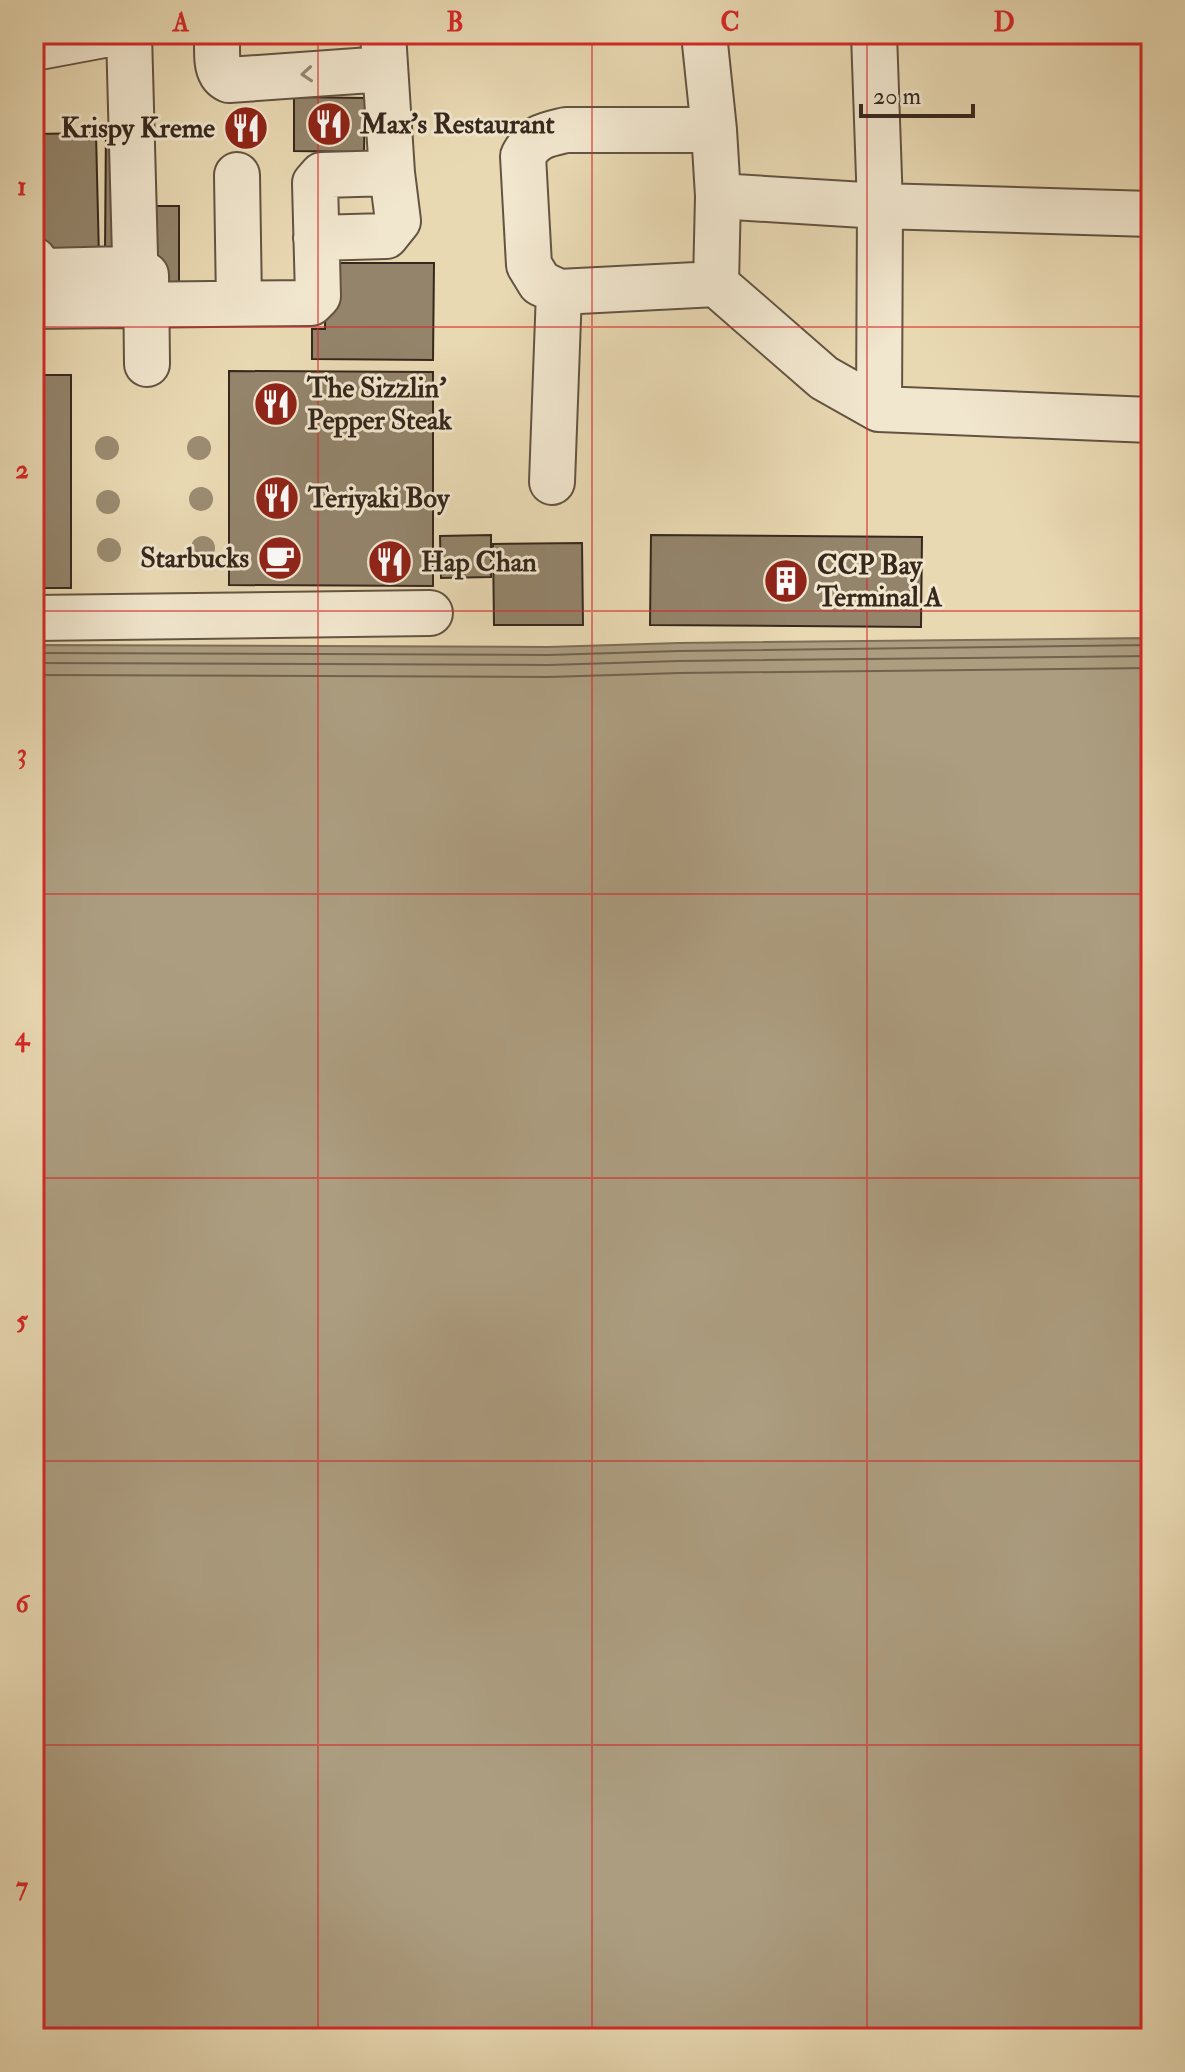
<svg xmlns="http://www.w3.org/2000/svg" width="1185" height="2072" viewBox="0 0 1185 2072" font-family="'IM FELL Double Pica',serif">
	<rect width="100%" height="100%" fill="#e9d9b3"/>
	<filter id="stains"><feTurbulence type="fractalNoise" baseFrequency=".0025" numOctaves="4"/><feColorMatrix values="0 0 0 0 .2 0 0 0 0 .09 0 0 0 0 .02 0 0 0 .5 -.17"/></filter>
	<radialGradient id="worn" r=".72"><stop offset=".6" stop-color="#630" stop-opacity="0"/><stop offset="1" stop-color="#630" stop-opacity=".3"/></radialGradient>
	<path fill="#ac9d80" stroke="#7d6e58" stroke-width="2" d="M1151,638v1400h-1117v-1393l514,2 131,-4z"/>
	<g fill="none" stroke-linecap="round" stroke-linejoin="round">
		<path stroke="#71624e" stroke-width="2" d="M34,653l514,2 131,-4 472,-6
			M34,663l514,2 131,-4 472,-5
			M34,675l514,2 132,-4 471,-5"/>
	</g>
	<path fill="#93846b" stroke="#36281d" stroke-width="2" d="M294,97l71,1 -1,54 -70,-1z
		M106,123h21l-1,131h-21z
		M96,133l3,125 -65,1v-125z
		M156,206h23v83h-23z
		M326,263h108l-1,97 -121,-1v-30h13z
		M229,371l204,1v214l-204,-1z
		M34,375h37v213h-37z
		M491,535v42l-50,1 -1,-42z
		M651,535l271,2 -1,90 -271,-2z
		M582,543l1,82h-89l-1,-81z"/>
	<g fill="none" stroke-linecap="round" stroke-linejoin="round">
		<g stroke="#635442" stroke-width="48">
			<path id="minor" d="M217,34c1,15 -4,39 12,46l156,-11
				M704,34l10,96 4,66 -2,88
				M874,34l6,172 -1,203
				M34,48l75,-14
				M714,130h-148c-21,5 -32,6 -43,26l6,109 11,18 19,9 157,-8 108,94 55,31 272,11
				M237,175l2,128
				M718,196l162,10 271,8
				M316,238l70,-2 12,-15 -6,-48 -9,-139
				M34,260l4,7 7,4 80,-2 7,-5 3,-8 -6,-222
				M146,275l1,89
				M34,306l277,-3 7,-7 -3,-113 7,-8 70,-2
				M552,482l7,-190
				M34,618l396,-5"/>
		</g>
		<use href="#minor" stroke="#f1e6ce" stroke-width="44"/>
	</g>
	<g fill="#9b8c72">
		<circle cx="107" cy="448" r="12"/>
		<circle cx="199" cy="448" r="12"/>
		<circle cx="201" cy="499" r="12"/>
		<circle cx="108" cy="502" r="12"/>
		<circle cx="203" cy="548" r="12"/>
		<circle cx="109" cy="550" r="12"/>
	</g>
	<defs><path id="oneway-chevron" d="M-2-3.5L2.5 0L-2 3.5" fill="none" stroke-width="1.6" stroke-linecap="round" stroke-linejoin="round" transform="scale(2)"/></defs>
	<use stroke="#948776" href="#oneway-chevron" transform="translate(307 74) rotate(176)"/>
	<path fill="none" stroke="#d62828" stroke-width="2" stroke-opacity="0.55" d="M318,34v2004M592,34v2004M867,34v2004M34,327h1117M34,611h1117M34,894h1117M34,1178h1117M34,1461h1117M34,1745h1117"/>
	<defs>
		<g id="restaurant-disc" transform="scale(2.3)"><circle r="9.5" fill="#8f2418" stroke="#f1e6ce"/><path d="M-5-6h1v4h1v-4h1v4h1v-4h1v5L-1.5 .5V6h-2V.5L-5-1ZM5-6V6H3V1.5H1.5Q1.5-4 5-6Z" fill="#fff"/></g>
		<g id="cafe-disc" transform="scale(2.3)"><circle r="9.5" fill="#8f2418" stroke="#f1e6ce"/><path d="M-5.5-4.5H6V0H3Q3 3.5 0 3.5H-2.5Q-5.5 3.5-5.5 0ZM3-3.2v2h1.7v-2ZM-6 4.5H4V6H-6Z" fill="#fff"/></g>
		<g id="building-disc" transform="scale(2.3)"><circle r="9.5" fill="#8f2418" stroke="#f1e6ce"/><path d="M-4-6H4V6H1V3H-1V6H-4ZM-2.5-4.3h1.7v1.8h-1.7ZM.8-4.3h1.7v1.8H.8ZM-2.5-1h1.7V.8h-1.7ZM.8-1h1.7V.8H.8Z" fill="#fff"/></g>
	</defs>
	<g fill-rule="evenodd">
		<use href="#restaurant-disc" x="329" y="124"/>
		<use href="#restaurant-disc" x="246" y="128"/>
		<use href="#restaurant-disc" x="276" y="404"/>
		<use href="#restaurant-disc" x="277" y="498"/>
		<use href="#cafe-disc" x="280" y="558"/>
		<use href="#restaurant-disc" x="390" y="562"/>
		<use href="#building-disc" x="786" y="581"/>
	</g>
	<g text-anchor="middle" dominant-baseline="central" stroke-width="6" stroke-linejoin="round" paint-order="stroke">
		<g font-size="28" font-weight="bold" fill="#36281d" stroke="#f1e6ce" text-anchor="start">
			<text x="360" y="124">Max's Restaurant</text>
			<text x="215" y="128" text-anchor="end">Krispy Kreme</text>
			<text x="307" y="388">The Sizzlin'<tspan x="307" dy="32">Pepper Steak</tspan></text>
			<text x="308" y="498">Teriyaki Boy</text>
			<text x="249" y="558" text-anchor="end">Starbucks</text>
			<text x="421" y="562">Hap Chan</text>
			<text x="817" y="565">CCP Bay<tspan x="817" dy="32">Terminal A</tspan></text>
		</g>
	</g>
	<rect width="1185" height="2072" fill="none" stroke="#e9d9b3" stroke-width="88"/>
	<path d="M861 104v12h112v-12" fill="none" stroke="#36281d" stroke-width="4"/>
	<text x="873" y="104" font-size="24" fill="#36281d" stroke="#f1e6ce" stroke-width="6" paint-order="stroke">20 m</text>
	<rect x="44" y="44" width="1097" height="1984" fill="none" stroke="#d62828" stroke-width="3"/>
	<g font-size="26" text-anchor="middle" font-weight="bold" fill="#d62828">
		<text x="181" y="31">A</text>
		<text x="455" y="31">B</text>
		<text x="730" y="31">C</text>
		<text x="1004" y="31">D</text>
		<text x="22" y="195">1</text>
		<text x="22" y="478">2</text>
		<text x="22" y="762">3</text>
		<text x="22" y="1045">4</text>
		<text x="22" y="1329">5</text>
		<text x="22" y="1612">6</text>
		<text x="22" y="1895">7</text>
	</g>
	<rect width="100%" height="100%" filter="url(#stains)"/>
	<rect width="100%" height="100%" fill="url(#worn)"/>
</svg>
